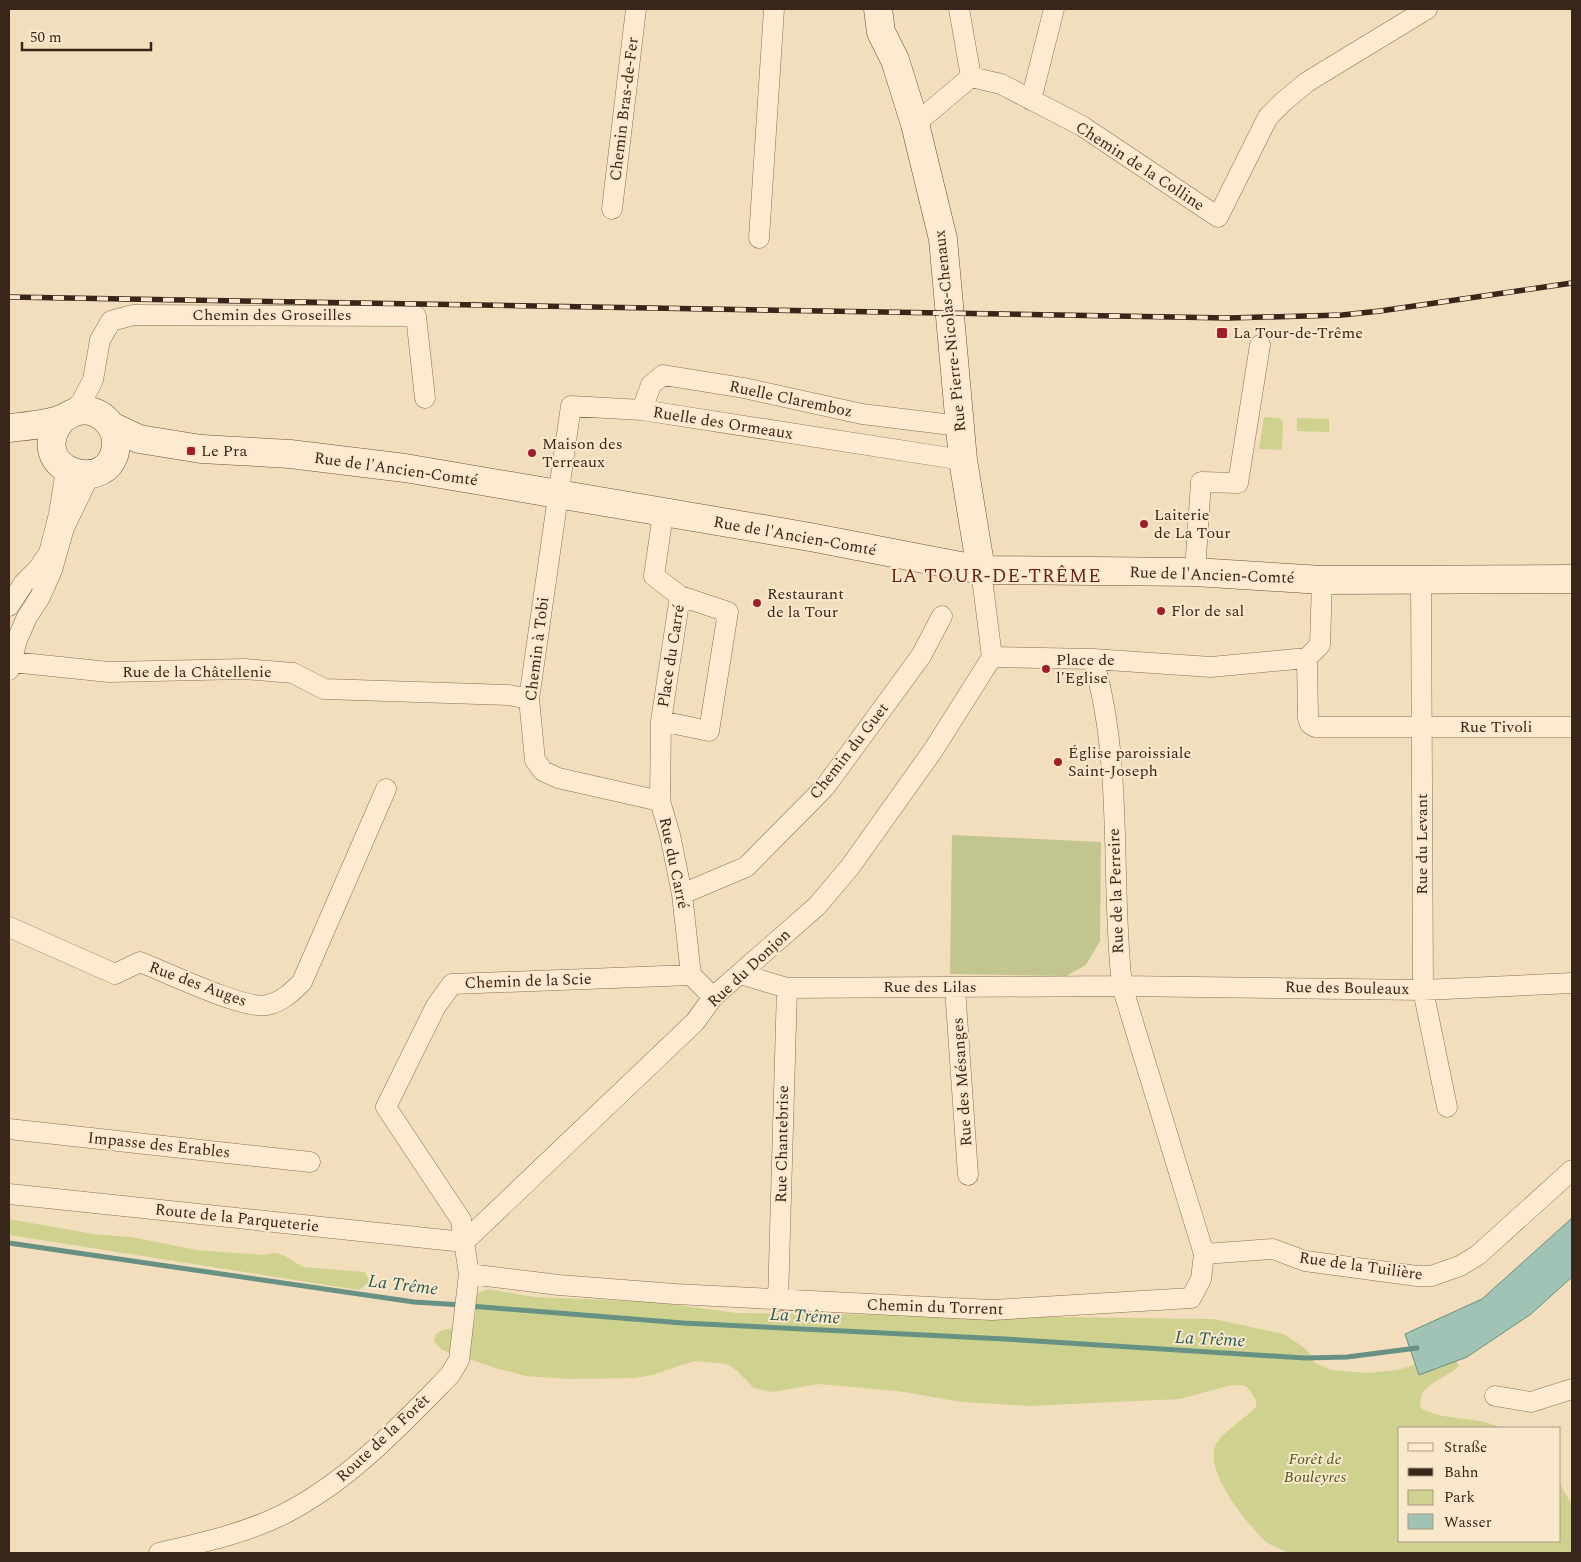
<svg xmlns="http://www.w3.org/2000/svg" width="1581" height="1562" viewBox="0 0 1581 1562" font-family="Spectral,serif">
	<rect width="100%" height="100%" fill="#f2debc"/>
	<path fill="#cfd18f" d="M1264,417l16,1 3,5 -1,27 -23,-1z
		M1297,418l32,1v13l-32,-1z
		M9,1219l84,15 38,3 66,13 64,5 14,-2 8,2 20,12 62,5 5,10 -11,8 -350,-55z
		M488,1289l46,8 120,5 83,11 477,6 70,15 23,16 8,13 16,7 36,3 31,-3 36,-12 20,-1 5,9c-13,13 -44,19 -38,42 23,14 55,7 80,20h-101v113h160v-57l12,21v48h-282c-9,-4 -20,-7 -27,-14 -18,-18 -57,-66 -48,-92 5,-14 30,-28 41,-40v-7l-7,-11 -6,-4 -15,1 -48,13 -151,7 -68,-4 -63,-11 -80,-7 -47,8 -17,-4 -18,-18 -10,-6 -32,-3 -42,14 -17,3 -67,1 -42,-3 -31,-8 -53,-18 -8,-9 2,-7c24,-17 44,14 39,-37l3,-4z"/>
	<path fill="#c3c58f" d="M952,835l149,7 -1,99 -14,24 -20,11 -116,-2z"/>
	<path fill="#a0c3b6" stroke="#679183" d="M1572,1218v59l-41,37 -64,43 -48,18 -14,-41 77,-35z"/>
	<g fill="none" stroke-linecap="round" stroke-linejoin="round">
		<path stroke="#679183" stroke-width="5" d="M9,1243l405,59 48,3
			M470,1306l213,17 322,16 300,19 42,-1 70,-9"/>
		<g stroke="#8c6d53" stroke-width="21">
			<path id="street" d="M959,9l12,68
				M1031,100l23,-91
				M915,124l56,-47 30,7 81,42 136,91 50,-100 15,-15 24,-20 120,-73
				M612,209l24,-200
				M759,238l15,-229
				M642,410l9,-25 12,-10 81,13 118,26 98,12
				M70,414l12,-13 11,-21 7,-40 11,-19 22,-6 283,1 9,82
				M663,514l-9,62 26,20 -19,125 -1,80 10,34 12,59 9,81 22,22
				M1195,572l6,-90 37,1 22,-138
				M1421,579l2,411 24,117
				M9,606l15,-23 14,-14 11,-16 10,-39 7,-44
				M1307,658l1,60 2,6 5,3h257
				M1093,659l118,8 96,-9 13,-13 2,-65
				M12,662l97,10 135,-3 49,4 31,16 185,6 20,4
				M9,670l8,-30 10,-23 13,-20 12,-27 12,-42 26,-54
				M661,721l48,10 19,-119 -48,-16
				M660,801l-102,-23 -15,-7 -8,-11 -6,-61 42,-293 71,4 321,50
				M682,894l64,-27 79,-80 96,-131 21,-40
				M9,927l106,47 25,-12c26,10 104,48 127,43 15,-3 25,-13 35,-23l84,-193
				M740,974l47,14 335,-2 301,4 149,-7
				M955,988l13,187
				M9,1129l301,33
				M9,1194l455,48 -3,-22 -75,-113 50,-101 16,-22 239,-9
				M1204,1254l69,-5 32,12 112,15h14l29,-10 18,-11 94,-85
				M469,1274l90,11 116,9 317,16 199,-12 10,-19 3,-25 -82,-268c-12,-109 2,-221 -29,-327l-101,-2 -11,-87
				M778,1301l9,-313
				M1495,1396l36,6 41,-13
				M159,1553c41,-10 84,-19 123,-38 66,-33 117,-88 168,-140l9,-15 10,-86 -5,-32 231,-220 18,-25 104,-91 33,-39 84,-118 58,-92"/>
		</g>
		<g stroke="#6d4e37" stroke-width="29">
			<path id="secondary" d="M878,9l3,23 14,28 20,64 28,115 20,221 18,110
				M111,426l28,13 62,10 89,5 115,14 405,69 171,33 214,2 127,8 250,-1
				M9,428c16,-2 37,-3 52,-9 6,-2 11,-7 18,-8 19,-4 38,14 37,33 -3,56 -95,26 -54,-25"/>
		</g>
		<use href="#street" stroke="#fcebd0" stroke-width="20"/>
		<use href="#secondary" stroke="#fcebd0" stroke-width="28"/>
		<g stroke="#39261a" stroke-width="5.5">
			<path id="rail" d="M9,297l1220,21 113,-3 38,-4 192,-28"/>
		</g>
		<use href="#rail" stroke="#f9e8cc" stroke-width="4" stroke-dasharray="11" stroke-linecap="butt"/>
	</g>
	<g fill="#a11d29" stroke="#f9e8cc" stroke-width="2">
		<rect x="1216" y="327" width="12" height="12" rx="2.5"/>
		<rect x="186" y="446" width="10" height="10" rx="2.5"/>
		<circle cx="532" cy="453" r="5"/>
		<circle cx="1144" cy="524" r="5"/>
		<circle cx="757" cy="603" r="5"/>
		<circle cx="1161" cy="611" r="5"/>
		<circle cx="1046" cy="669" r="5"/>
		<circle cx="1058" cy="762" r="5"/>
	</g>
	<g text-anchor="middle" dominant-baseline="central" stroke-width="4" stroke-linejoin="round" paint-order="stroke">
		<g font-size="16" fill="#39261a" stroke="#f9e8cc">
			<text transform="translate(624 109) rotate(-83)">Chemin Bras-de-Fer</text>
			<text transform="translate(1140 166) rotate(33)">Chemin de la Colline</text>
			<text x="272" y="315">Chemin des Groseilles</text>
			<text transform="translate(950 331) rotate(-96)">Rue Pierre-Nicolas-Chenaux</text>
			<text transform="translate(791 399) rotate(12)">Ruelle Claremboz</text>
			<text transform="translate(723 423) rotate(9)">Ruelle des Ormeaux</text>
			<text transform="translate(396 469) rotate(8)">Rue de l'Ancien-Comté</text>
			<text transform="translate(795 536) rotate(10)">Rue de l'Ancien-Comté</text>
			<text transform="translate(1212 575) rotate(2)">Rue de l'Ancien-Comté</text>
			<text transform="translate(537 649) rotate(-83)">Chemin à Tobi</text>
			<text transform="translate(671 656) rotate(-81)">Place du Carré</text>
			<text x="197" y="672">Rue de la Châtellenie</text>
			<text x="1496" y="727">Rue Tivoli</text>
			<text transform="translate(849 751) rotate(-52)">Chemin du Guet</text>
			<text transform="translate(1422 844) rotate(-90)">Rue du Levant</text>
			<text transform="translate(674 863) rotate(78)">Rue du Carré</text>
			<text transform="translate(1116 891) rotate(-92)">Rue de la Perreire</text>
			<text transform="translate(749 968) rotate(-43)">Rue du Donjon</text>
			<text transform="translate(528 981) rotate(-2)">Chemin de la Scie</text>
			<text transform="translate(198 984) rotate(20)">Rue des Auges</text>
			<text x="930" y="987">Rue des Lilas</text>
			<text transform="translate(1347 988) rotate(1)">Rue des Bouleaux</text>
			<text transform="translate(962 1082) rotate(-94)">Rue des Mésanges</text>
			<text transform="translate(782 1144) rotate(-89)">Rue Chantebrise</text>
			<text transform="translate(159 1145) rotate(6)">Impasse des Erables</text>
			<text transform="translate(237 1218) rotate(6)">Route de la Parqueterie</text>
			<text transform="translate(1361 1266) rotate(8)">Rue de la Tuilière</text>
			<text transform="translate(935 1307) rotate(2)">Chemin du Torrent</text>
			<text transform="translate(383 1438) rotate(-43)">Route de la Forêt</text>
		</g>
		<g font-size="16" fill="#39261a" stroke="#f9e8cc" text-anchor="start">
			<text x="1233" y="333">La Tour-de-Trême</text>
			<text x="542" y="444">Maison des<tspan x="542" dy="18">Terreaux</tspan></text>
			<text x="201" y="451">Le Pra</text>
			<text x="1154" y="515">Laiterie<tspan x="1154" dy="18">de La Tour</tspan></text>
			<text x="767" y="594">Restaurant<tspan x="767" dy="18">de la Tour</tspan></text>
			<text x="1171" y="611">Flor de sal</text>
			<text x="1056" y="660">Place de<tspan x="1056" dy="18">l'Eglise</tspan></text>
			<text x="1068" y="753">Église paroissiale<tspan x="1068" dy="18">Saint-Joseph</tspan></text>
		</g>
		<g font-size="16" font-style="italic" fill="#4e581e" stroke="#f9e8cc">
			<text x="1315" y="1459">Forêt de<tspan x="1315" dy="18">Bouleyres</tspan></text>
		</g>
		<g font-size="18" font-style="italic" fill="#275b53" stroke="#f9e8cc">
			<text transform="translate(403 1285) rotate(7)">La Trême</text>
			<text transform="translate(805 1316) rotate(3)">La Trême</text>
			<text transform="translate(1210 1339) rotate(3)">La Trême</text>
		</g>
		<g font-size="19" letter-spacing="1" fill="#6a2015" stroke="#f9e8cc">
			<text x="996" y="576">LA TOUR-DE-TRÊME</text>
		</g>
	</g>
	<rect width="1581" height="1562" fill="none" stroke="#39261a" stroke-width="20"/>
	<rect x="1398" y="1427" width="162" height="115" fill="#f9e8cc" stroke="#ac9a85"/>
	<rect x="1408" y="1443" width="25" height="8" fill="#fcebd0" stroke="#ac9a85"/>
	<text x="1444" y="1452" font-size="15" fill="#39261a">Straße</text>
	<rect x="1408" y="1468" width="25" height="8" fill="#39261a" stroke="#ac9a85"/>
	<text x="1444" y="1477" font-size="15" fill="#39261a">Bahn</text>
	<rect x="1408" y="1490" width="25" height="15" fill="#cfd18f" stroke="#ac9a85"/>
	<text x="1444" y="1502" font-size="15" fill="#39261a">Park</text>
	<rect x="1408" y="1514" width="25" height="15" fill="#a0c3b6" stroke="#ac9a85"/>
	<text x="1444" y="1527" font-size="15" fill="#39261a">Wasser</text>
	<path d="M22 42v8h129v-8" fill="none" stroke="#39261a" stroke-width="2.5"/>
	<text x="30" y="42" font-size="15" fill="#39261a" stroke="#f9e8cc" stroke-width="4" paint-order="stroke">50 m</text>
</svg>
